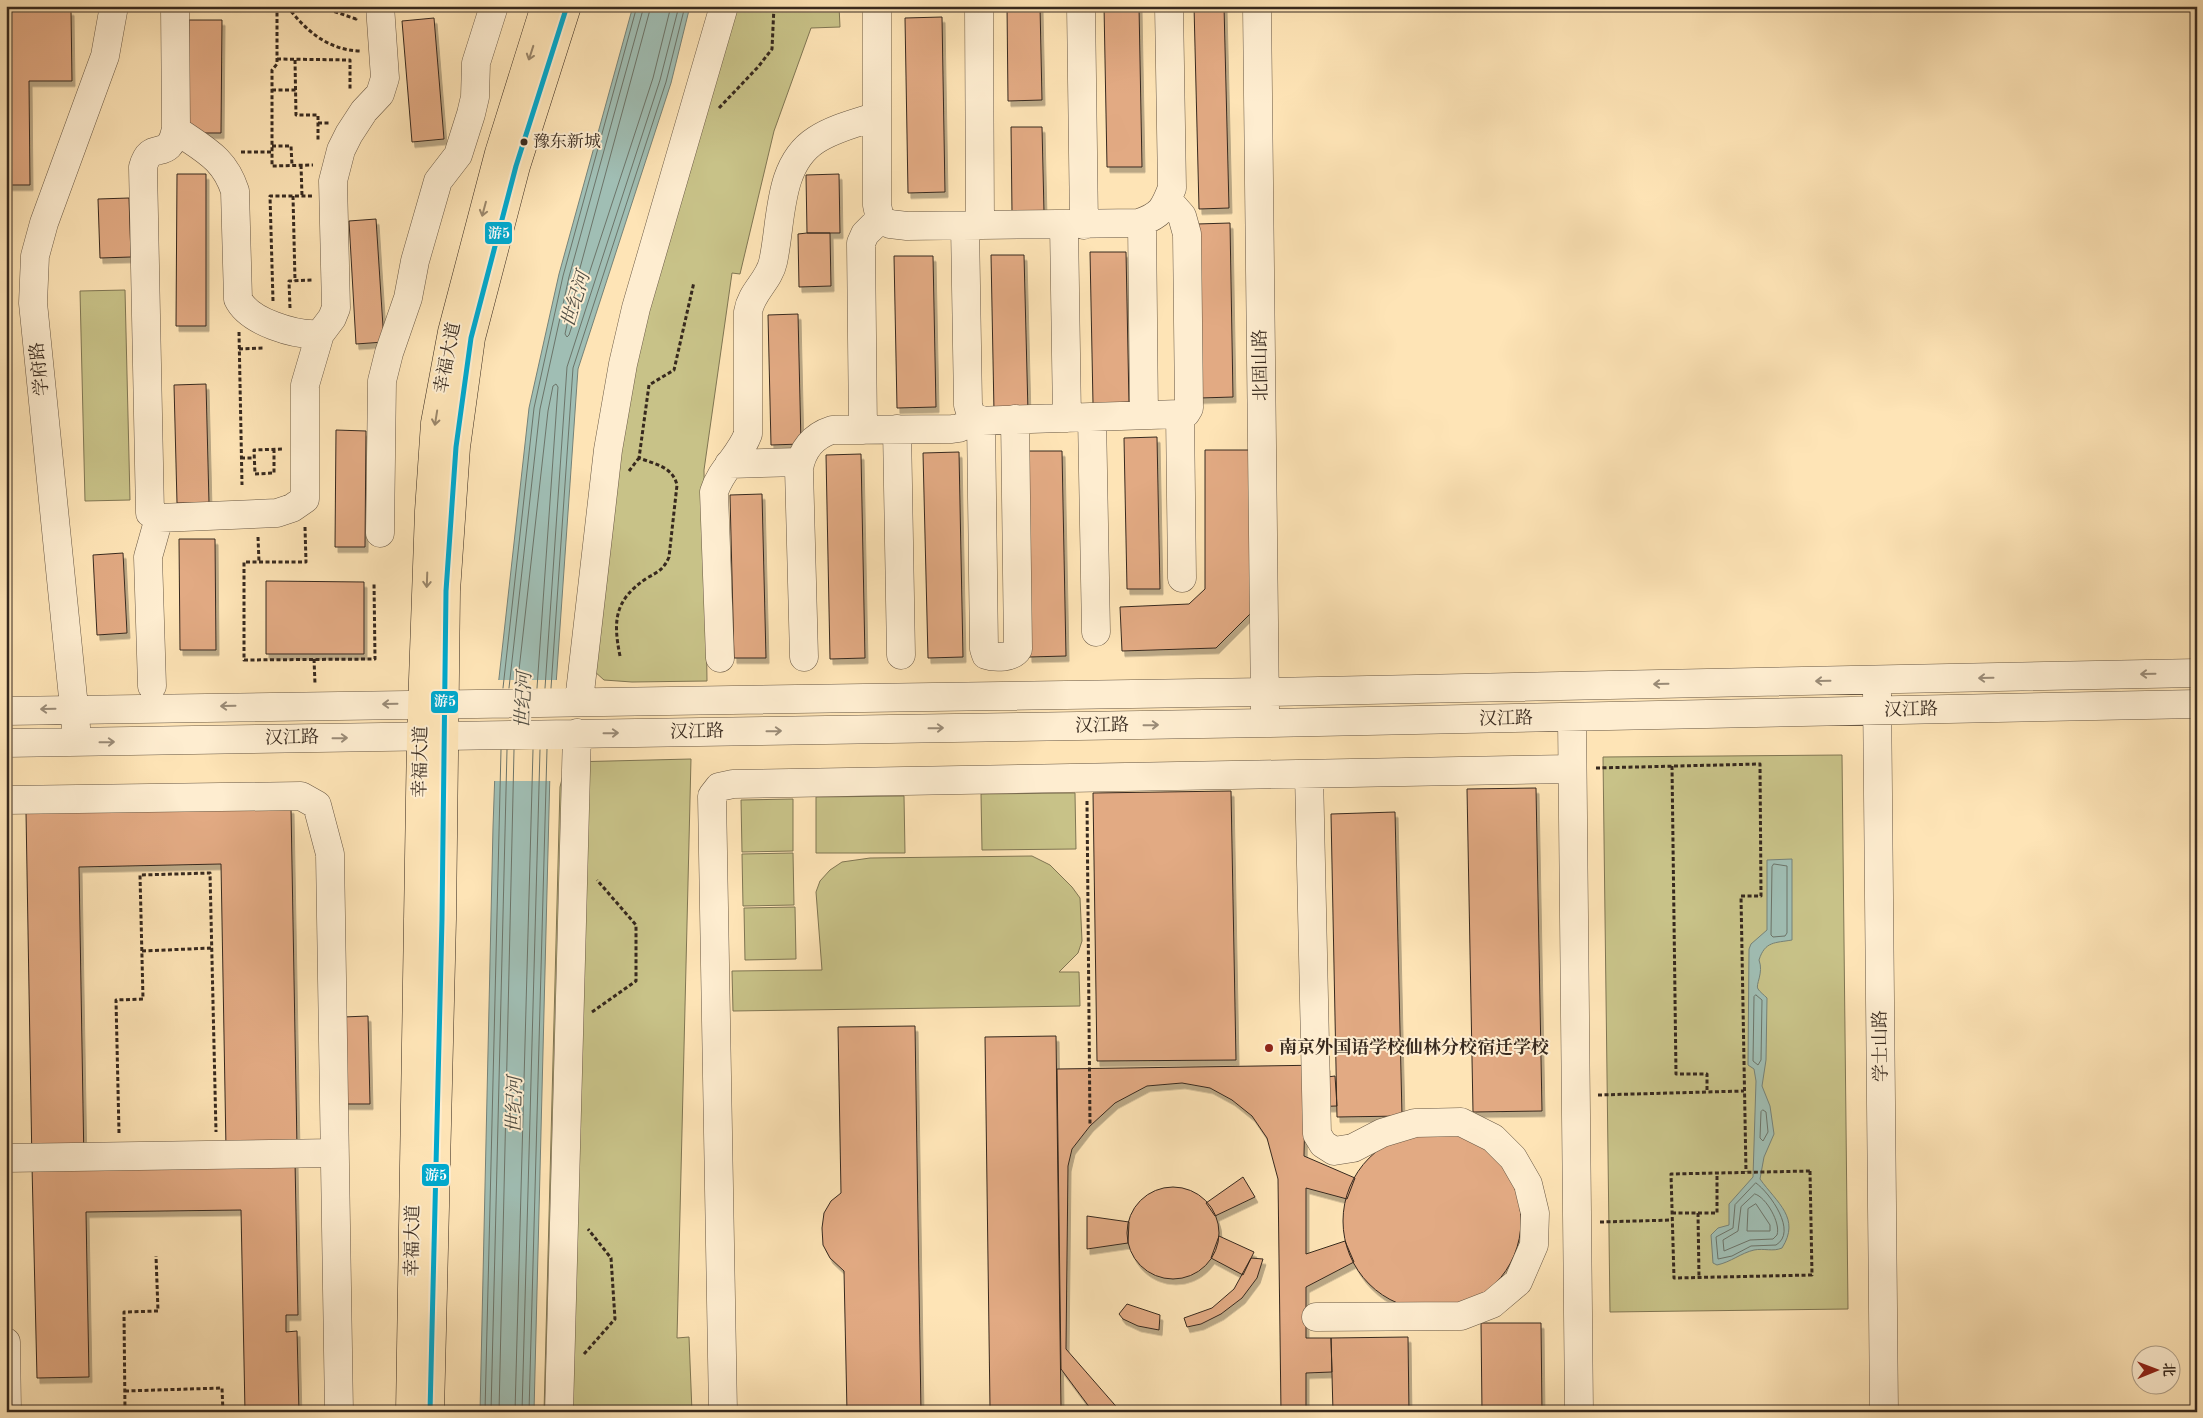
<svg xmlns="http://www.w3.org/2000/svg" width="2203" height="1418" viewBox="0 0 2203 1418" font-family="'Old Standard TT','Noto Serif SC',serif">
	<defs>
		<filter id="shadow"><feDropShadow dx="3" dy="5.5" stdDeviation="0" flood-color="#0004"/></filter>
	</defs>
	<rect width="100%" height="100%" fill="#fee4b6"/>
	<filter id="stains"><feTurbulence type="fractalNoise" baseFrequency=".004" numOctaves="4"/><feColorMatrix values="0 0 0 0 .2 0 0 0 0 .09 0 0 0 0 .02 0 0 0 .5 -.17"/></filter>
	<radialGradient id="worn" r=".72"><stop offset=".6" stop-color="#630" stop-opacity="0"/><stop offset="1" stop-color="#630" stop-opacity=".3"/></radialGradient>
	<path fill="#c8c288" stroke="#807653" d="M731,6h108l1,21 -29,1 -37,103 -34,143 -8,-1 -28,197 3,211 -75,1 -28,-2 -10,-9 23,-228 27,-134z
		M125,290l5,210 -45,1 -5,-210z
		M1842,755l6,554 -238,3 -7,-555z
		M691,759l-14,579 12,-1 3,75h-148l16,-625 4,-16 5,-9z
		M1075,793l1,56 -94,1 -1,-56z
		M904,796l1,57h-89v-56z
		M793,799v52l-51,1 -1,-52z
		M793,853l1,52 -51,1 -1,-52z
		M1032,856l18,9 22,22 8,11 2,43 -4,12 -19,19h20l1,34 -347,5 -1,-40 90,-1 -6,-78 4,-11 10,-11 12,-8 28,-4z
		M795,907l1,52 -51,1 -1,-52z"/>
	<path fill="#a0beb4" stroke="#768278" d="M633,6h57l-19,77 -93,286 -28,402 -16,641h-54l13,-585 5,-140 31,-279 30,-134z
		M1792,859v81c-17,3 -27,1 -33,20 5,13 -4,25 -1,29 2,3 6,6 9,9l-1,62 -4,26 8,20 4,28 -10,23 -4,22c17,24 41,39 22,69 -9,4 -18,0 -28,2 -13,3 -23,12 -37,15l-4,-2 -2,-28 7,-7 11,-3v-21l24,-27 3,-96 -2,-12 -6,-4 1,-116 2,-5 16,-14v-70z"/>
	<path fill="#fee4b6" d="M496,680h63l-7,101h-60z"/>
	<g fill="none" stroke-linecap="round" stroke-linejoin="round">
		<path stroke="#6c7469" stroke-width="1" d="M651,6l-74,273 -12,55 2,3 2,-2 84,-257 18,-72
			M503,688l31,-280 29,-132 74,-270
			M509,688l31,-279 29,-132 75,-271
			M517,688l31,-277 5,-25 3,-2 2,3 -21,301
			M545,688l22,-321 93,-287 19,-74
			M551,688l22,-320 93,-286 19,-76
			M1774,864l13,2v67l-2,3 -12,1 -2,-2 1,-68z
			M1756,995l6,5 -1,60 -3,5 -5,-4 1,-64z
			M1763,1110l3,2 2,20 -5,9 -3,-3 1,-26z
			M1756,1183c14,10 42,49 20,62l-25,1 -19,10 -14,3 -2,-22 17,-9 2,-23z
			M1755,1194c11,3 26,29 22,41l-4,4 -23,1 -26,11 -1,-11 15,-9 3,-24z
			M1756,1204l14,21v6h-23l1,-22z
			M485,1412l16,-662
			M491,1412l16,-662
			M499,1412l15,-662
			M515,1412l18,-662
			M522,1412l18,-662
			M529,1412l18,-663"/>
	</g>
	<path fill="#e2aa83" stroke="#37291e" filter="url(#shadow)" d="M1007,6h33l2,94 -34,1z
		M1104,6h35l3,161h-35z
		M1194,6h30l5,202 -30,1z
		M71,10l1,71h-43l1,104h-24v-174z
		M942,17l3,175 -37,1 -3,-175z
		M434,18l10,121 -32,3 -10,-121z
		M189,20h33l-1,113h-33z
		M1011,127h31l2,85 -32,1z
		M177,174h29v152h-30z
		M839,174l1,59h-33l-1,-58z
		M129,198l2,59 -31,1 -2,-59z
		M376,219l8,123 -28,2 -7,-123z
		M1230,223l3,174 -33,1 -3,-174z
		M807,233h23l1,53 -32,1 -1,-53z
		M1090,252h36l3,152h-36z
		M991,255h33l4,157h-34z
		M894,256h39l3,151 -39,1z
		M798,314l3,130 -30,1 -3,-130z
		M206,384l3,119h-32l-3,-118z
		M336,430l30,1 -1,116h-30z
		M1157,437l3,152h-33l-3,-151z
		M1205,450h46l3,160 -38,38 -94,3 -2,-44 69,-3 16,-15z
		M1025,451h37l4,205 -37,1z
		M959,452l4,205 -35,1 -5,-205z
		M861,454l4,204 -35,1 -4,-204z
		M762,494l4,164h-32l-4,-163z
		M179,539h36l1,111h-36z
		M123,553l4,80 -30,2 -4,-80z
		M266,581l98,1v72h-98z
		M1536,788l6,323 -69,1 -6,-323z
		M1231,791l5,269 -139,1 -4,-268z
		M291,808l6,339 -71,2 -5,-285 -142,3 5,298 -52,1 -6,-354z
		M1395,812l7,304 -65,1 -6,-303z
		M368,1016l2,88h-26l-1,-87z
		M915,1026l6,386h-74l-3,-141 -14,-13 -7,-13 -1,-17 2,-15 7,-12 10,-8 -3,-166z
		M1056,1036l5,371 -71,1 -5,-371z
		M1327,1065v12l8,-1 2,30 -32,1 -1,49 51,22 -8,21 -41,-11v66l39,-13 9,21 -48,25v51h25l1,34 -26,1v39h-25l-3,-233 -11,-41 -15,-22 -20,-16 -22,-12 -28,-5 -35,3 -32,17 -25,23 -18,23 -4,17 -2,183 55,63h-28l-32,-43 -4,-300z
		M1343 1221a89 89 0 1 1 178 0a89 89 0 1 1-178 0Z
		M295,1161l3,154h-12v17l11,-1 2,81h-54l-4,-202 -155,2 3,165 -52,1 -5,-212z
		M1243,1177l12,20 -40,19 -9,-13z
		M1127 1233a46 46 0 1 1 92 0a46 46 0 1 1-92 0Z
		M1087,1216l42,6 -1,21 -41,6z
		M1219,1236l35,16 -11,23 -32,-17z
		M1251,1258l12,1 -6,19 -15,20 -21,16 -20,10 -14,3 -3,-9 28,-10 22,-19z
		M1127,1304l33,11 -1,15 -21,-4 -15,-7 -4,-5z
		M1481,1323h60l1,89h-60z
		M1408,1337l1,75h-76l-2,-74z"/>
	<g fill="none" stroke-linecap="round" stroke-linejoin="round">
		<g stroke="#695844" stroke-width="29">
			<path id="minor" d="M175,6l1,122c-7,37 -25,9 -33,39l7,346 9,5 118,-5 15,-5 13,-9v-114l15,-51 12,-16 4,-10 -3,-127 8,-31 8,-16 15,-23 16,-17 5,-16 -5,-72
				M877,6v199l3,14 10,5 17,2 232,-3c22,-8 25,-14 33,-35l-3,-182
				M979,6l1,219
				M1081,6l3,219
				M1257,6l8,704
				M182,134c25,17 43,26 53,57l3,108c11,23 58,37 82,35
				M1142,222l2,193
				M1064,225l3,193
				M965,226l3,179 4,13 3,3 205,-7 6,-1 3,-5 -2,-174 -5,-18 -14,-16
				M1180,414l2,164
				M1092,417l4,215
				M981,420l3,229 2,6c9,3 27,3 32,-6l-3,-230
				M897,429l4,226
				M863,430l-2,-187 4,-9 15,-15
				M729,464l71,-2
				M380,533l2,-152 7,-28 19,-55 7,-37 23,-80 20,-26 13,-41 4,-17 1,-34 18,-57
				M804,657l-5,-188c3,-19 14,-33 33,-39l120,-1 7,-1 16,-7
				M720,658l-6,-166c7,-23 26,-36 34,-58v-122c3,-20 21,-31 25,-50 9,-40 4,-97 43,-122 18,-12 41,-17 61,-24
				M152,686l-4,-129 11,-39
				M1877,691l7,721
				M579,701l29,-251 15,-86 13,-56 88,-302
				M6,711l1259,-19 932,-19
				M1572,718l7,694
				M76,727l-43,-424 2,-47 9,-33 61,-167 9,-50
				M6,743l1260,-20 931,-19
				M1309,774l8,360 6,10 11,7 19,-3 29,-15 33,-10 46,-1 32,16 20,20 15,26 7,29 -1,32 -16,37 -26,22 -31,12 -145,1
				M6,800l295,-4 16,9 13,49 9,558
				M6,1158l328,-5
				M6,1342l1,70
				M559,1412l18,-679
				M723,1412l-11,-616 7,-9 14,-3 839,-15"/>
		</g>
		<g stroke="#37291e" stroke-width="29">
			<path id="major" d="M410,1412l11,-676 8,-225 6,-88 17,-91 47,-179 46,-147
				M430,1412l12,-493 4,-328 10,-144 15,-109 45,-172 51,-160"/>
		</g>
		<path stroke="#37291e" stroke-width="3" stroke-dasharray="4 2.5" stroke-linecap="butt" d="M277,6v58l-5,6v96l41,-1
			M287,6c19,25 41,44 73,45
			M334,6l-1,5 23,8v-2
			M277,59l73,1v31
			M295,60l1,55h22v27
			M272,90h24
			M719,108l39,-41 14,-18 2,-43
			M318,123h12
			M272,146h19l1,19
			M241,152h31
			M301,165l1,31
			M293,196l2,85
			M273,301l-3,-105h42
			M290,308l-1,-27 24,-1
			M239,332l3,153
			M239,349l25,-1
			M274,449v24l-19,1 -1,-24 29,-1
			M241,458h13
			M629,471l10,-13
			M305,527l1,35h-62v98l131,-1 -1,-77
			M258,537l1,25
			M620,656c-7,-35 -6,-56 27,-78 11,-6 17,-9 22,-21l8,-72c-4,-18 -22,-21 -38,-27l10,-73 25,-15 20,-88
			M314,659l1,25
			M1672,766l4,308h31v18
			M1596,768l164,-4 1,132h-20l5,276
			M1087,801l3,325
			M142,951l70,-3
			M592,1012l44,-31v-56l-39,-45
			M1598,1095l146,-4
			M119,1133l-3,-133 27,-1 -3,-124 70,-2 6,259
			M1810,1171l2,104 -138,3 -3,-104z
			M1672,1213h45v-40
			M1698,1213l1,65
			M1600,1222l72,-2
			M584,1354l31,-35 -4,-61 -23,-29
			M125,1391l97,-3 1,24
			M125,1412l-1,-100 34,-1 -2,-55"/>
		<use href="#minor" stroke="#feedd0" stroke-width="28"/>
		<use href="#major" stroke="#fee4b6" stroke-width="28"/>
		<g stroke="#feedd0" stroke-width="9">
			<path id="bus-1" d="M430,1412l12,-493 4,-328 10,-144 15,-109 45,-172 51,-160"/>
		</g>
		<use href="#bus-1" stroke="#00a9ce" stroke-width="5"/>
	</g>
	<defs><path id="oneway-shaft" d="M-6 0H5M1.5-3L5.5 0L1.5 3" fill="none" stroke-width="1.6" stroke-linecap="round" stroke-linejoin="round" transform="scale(1.25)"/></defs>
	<g stroke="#9a866a">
		<use href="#oneway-shaft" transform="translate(531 53) rotate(108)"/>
		<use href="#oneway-shaft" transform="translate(484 209) rotate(105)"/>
		<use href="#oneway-shaft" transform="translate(436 418) rotate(99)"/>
		<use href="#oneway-shaft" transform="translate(427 580) rotate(92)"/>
	</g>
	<g stroke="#9a8b77">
		<use href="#oneway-shaft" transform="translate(2148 674) rotate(179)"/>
		<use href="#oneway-shaft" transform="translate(1986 678) rotate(179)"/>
		<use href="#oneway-shaft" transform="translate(1823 681) rotate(179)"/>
		<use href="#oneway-shaft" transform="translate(1661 684) rotate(179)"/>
		<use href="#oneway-shaft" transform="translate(390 704) rotate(179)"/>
		<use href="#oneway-shaft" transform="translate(228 706) rotate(179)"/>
		<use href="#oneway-shaft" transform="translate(48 709) rotate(179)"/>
		<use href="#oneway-shaft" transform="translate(1151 725) rotate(-1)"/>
		<use href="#oneway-shaft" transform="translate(936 728) rotate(-1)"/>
		<use href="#oneway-shaft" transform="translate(774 731) rotate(-1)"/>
		<use href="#oneway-shaft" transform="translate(611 733) rotate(-1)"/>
		<use href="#oneway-shaft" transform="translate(340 738) rotate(-1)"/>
		<use href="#oneway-shaft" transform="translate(107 742) rotate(-1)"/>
	</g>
	<circle fill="#37291e" stroke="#feedd0" stroke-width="2" cx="524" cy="142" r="4.5"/>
	<circle fill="#8f2418" stroke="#feedd0" stroke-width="2" cx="1269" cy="1048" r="5"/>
	<g text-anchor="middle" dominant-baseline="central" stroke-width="4" stroke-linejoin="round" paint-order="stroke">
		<g font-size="17" fill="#37291e" stroke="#feedd0" text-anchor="start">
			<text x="533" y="142">豫东新城</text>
		</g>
		<g font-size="18" fill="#37291e" stroke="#feedd0">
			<text transform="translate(448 358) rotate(-79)">幸福大道</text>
			<text transform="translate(1261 365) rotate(-91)">北固山路</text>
			<text transform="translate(40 369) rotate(-96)">学府路</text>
			<text transform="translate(1911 710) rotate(-1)">汉江路</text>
			<text transform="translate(1506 719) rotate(-1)">汉江路</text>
			<text transform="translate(1102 726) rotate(-1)">汉江路</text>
			<text transform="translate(697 732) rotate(-1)">汉江路</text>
			<text transform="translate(292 738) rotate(-1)">汉江路</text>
			<text transform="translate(421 762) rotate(-89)">幸福大道</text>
			<text transform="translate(1881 1046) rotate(-91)">学士山路</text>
			<text transform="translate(413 1241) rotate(-89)">幸福大道</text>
		</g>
		<g font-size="18" font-weight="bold" fill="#37291e" stroke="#feedd0" text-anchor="start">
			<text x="1279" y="1048">南京外国语学校仙林分校宿迁学校</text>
		</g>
		<g font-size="19" font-style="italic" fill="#514e44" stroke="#feedd0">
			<text transform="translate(577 300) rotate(-73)">世纪河</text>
			<text transform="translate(525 700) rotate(-88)">世纪河</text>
			<text transform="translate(516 1105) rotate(-89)">世纪河</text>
		</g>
	</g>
	<g stroke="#feedd0" stroke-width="2">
		<rect x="484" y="221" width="29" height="24" rx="5" fill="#00a9ce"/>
		<rect x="430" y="690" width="29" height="24" rx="5" fill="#00a9ce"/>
		<rect x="421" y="1163" width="29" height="24" rx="5" fill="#00a9ce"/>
	</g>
	<g font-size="14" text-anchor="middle" font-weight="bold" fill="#fff">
		<text x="499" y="238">游5</text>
		<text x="445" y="706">游5</text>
		<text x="436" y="1180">游5</text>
	</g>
	<rect width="2203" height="1418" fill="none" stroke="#fee4b6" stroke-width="25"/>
	<rect x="8" y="8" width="2188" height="1403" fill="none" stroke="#37291e" stroke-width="2.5"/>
	<rect x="12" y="12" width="2178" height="1393" fill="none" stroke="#37291e"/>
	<g transform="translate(2156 1370) rotate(89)"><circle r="24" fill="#feedd0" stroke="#ae9f89"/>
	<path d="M0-4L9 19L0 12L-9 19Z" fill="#8f2418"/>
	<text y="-8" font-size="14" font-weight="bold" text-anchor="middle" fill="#37291e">北</text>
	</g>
	<rect width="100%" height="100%" filter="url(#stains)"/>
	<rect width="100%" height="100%" fill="url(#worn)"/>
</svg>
